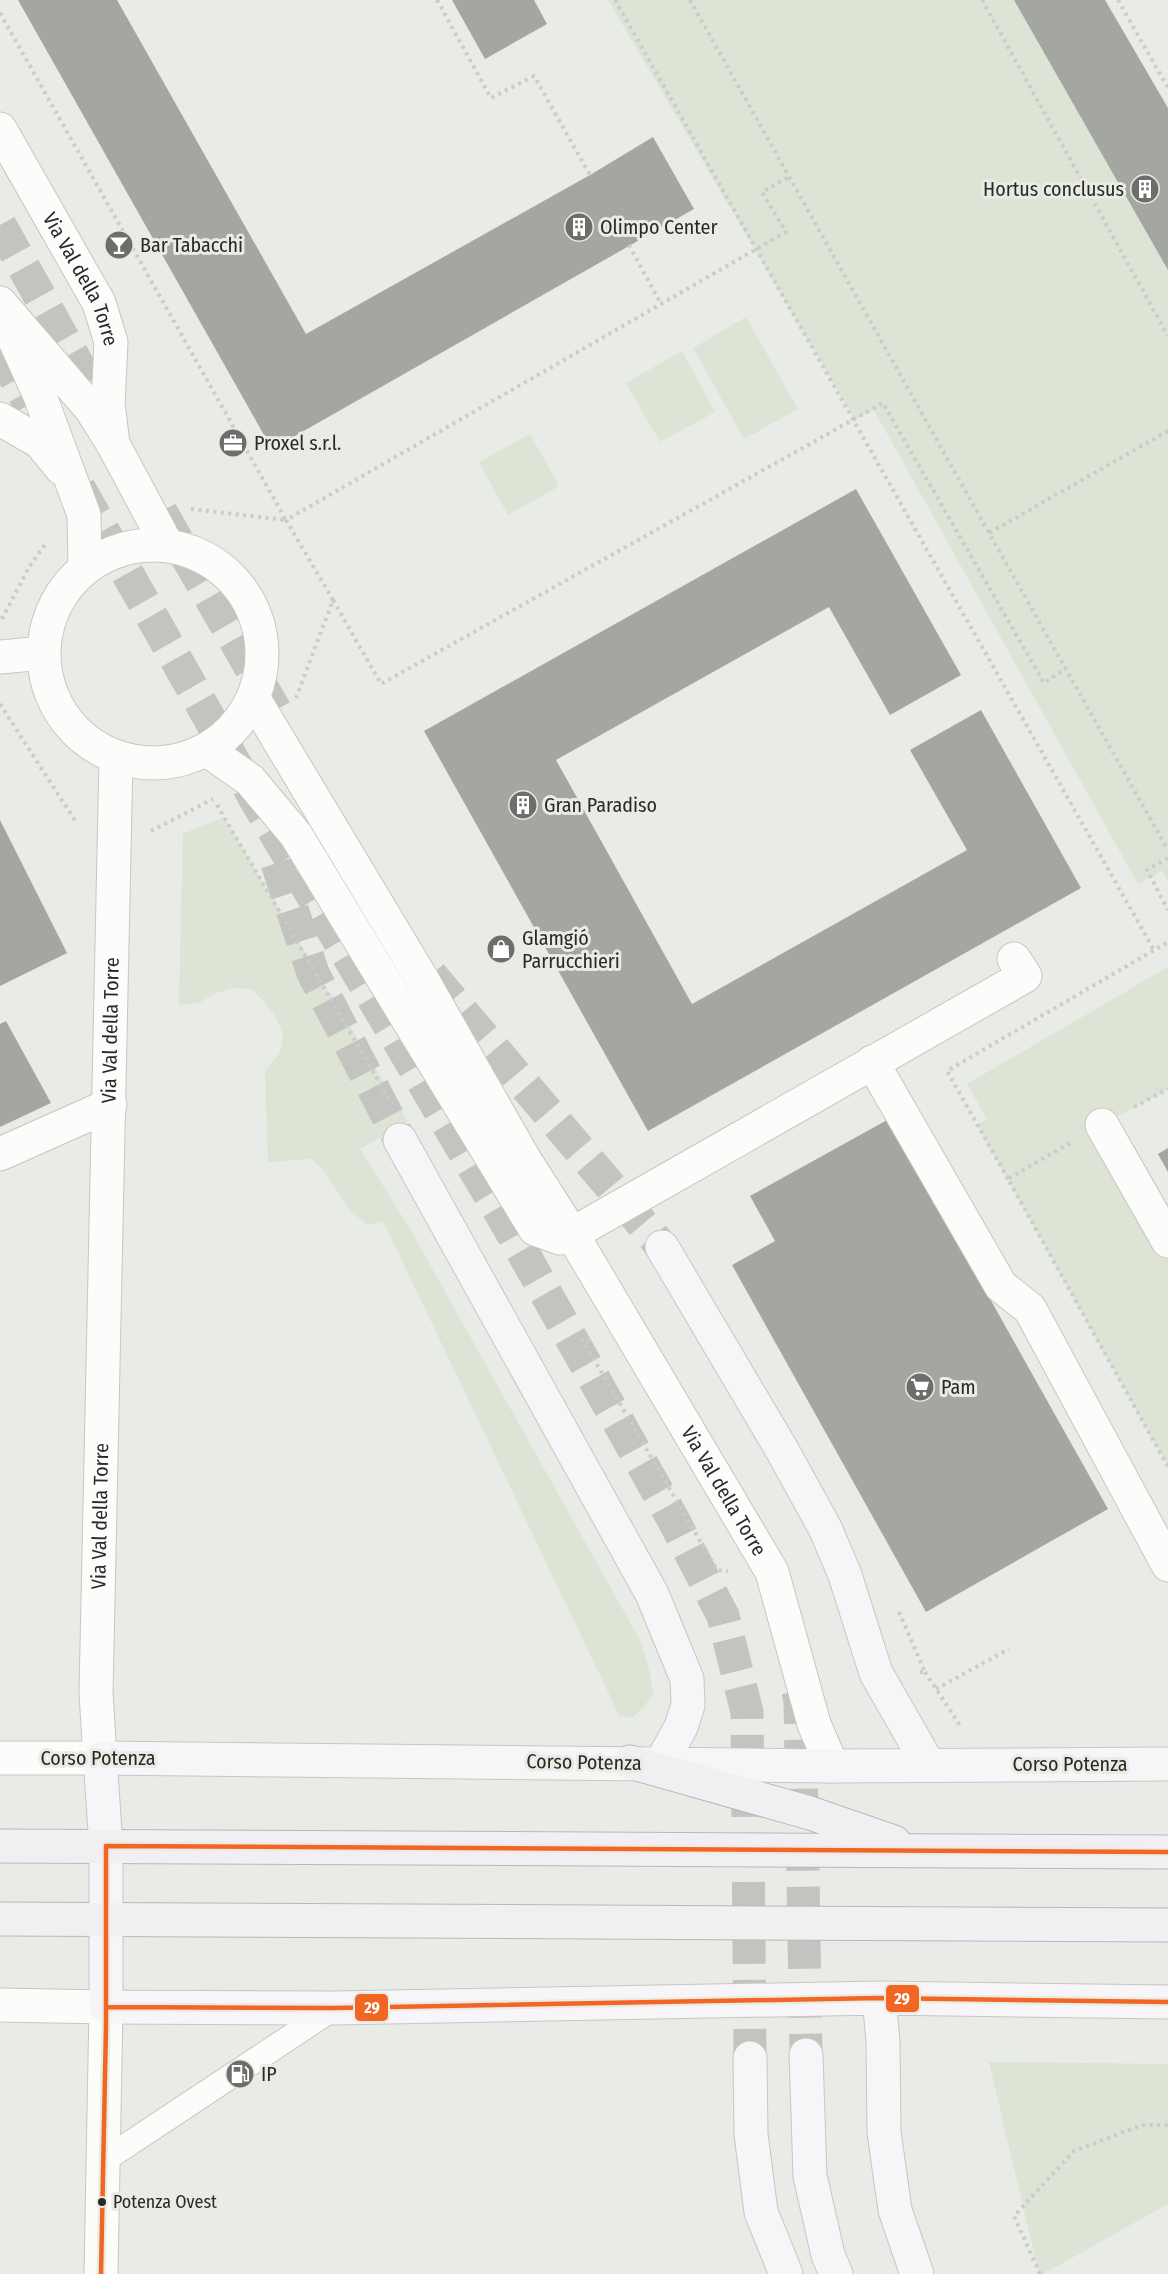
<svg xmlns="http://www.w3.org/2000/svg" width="1168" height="2274" viewBox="0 0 1168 2274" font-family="'Fira Sans Condensed',sans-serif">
	<rect width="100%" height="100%" fill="#e9ebe6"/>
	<path fill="#dde3d5" d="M608,0h497l63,108v773l-6,-10 -24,13 -264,-474 -19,10z
		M746,317l52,92 -54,30 -51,-91z
		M682,351l33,61 -55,30 -34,-59z
		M530,434l29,52 -51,29 -29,-53z
		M224,817l184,305 -48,27 50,80 231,413 9,32 3,20 -11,15 -10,9 -13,-3 -236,-494 -15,4 -18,-14 -26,-40 -12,-12 -44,3 -3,-91c4,-6 12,-13 15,-19 11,-24 -14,-49 -29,-63l-18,-1 -17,5 -17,10 -20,2 4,-171z
		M1168,967v122l-66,36 66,116v226l-191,-342 10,-6 -20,-35z
		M989,2062l179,2v140l-125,70h-4z"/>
	<path fill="#a4a6a2" d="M18,0h99l189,334 284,-159 63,-38 41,72 -422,240z
		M452,0h82l13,24 -62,35z
		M1014,0h91l63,108v162z
		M856,489l105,186 -71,40 -61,-108 -273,153 136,244 275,-154 -57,-100 71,-40 100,178 -433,243 -224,-400z
		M0,820l67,133 -67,33z
		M6,1021l45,82 -51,24v-103z
		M889,1119l219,390 -182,103 -194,-347 43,-24 -25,-45z
		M1168,1148v24l-10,-18z"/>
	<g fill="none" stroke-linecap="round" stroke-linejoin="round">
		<path stroke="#c3c4c0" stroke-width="33" stroke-dasharray="33 16" stroke-linecap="butt" d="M0,225l106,190
			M0,351l30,53
			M79,488l179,316 246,415 169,300 50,97 24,96 3,346
			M161,512l121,210
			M277,863l36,110 87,167
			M431,975l231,272
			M798,1691l2,10 6,354"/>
		<g stroke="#c6c7c4" stroke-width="26">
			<path id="lane" d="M103,2161l231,-153"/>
		</g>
		<g stroke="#c6c7c4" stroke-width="35">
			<g id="street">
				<path id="s1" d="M0,129l99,174 12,39 -3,62 5,40"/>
				<path d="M0,303l91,106 22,35 54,101"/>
				<path d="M12,334l28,62 44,119 1,52"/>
				<path d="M0,419l40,23 21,26"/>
				<circle cx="153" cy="654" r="109"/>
				<path d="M0,657l43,-4"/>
				<path id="s2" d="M254,699l168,280 101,178 49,77 200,338 42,152 18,42"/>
				<path d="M207,750l43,30 46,55 239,394 25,9 12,-4 453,-258 -11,-17"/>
				<path d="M872,1062l129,224 29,23 138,256"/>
				<path d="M1102,1125l66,116"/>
				<path d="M0,1154l110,-49"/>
				<path id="s3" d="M0,1758h100l-4,-65 20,-935"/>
				<path d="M0,2005l106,2 -5,267"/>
			</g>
		</g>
		<g stroke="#c6c7c4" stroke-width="35">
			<path id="secondary" d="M400,1140l252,454 35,85 1,26 -7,22 -20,36
				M662,1247l120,203 43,78 20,47 31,98 52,91
				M1168,1764l-336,2 -732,-8 6,88v161l228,1 545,-10 289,4
				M879,1998l4,43 1,91 11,78 22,64
				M806,2055l4,121 18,79 8,19
				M750,2058l1,76 10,78 25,62"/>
		</g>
		<g stroke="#bbb6bb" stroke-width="35">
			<path id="primary" d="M630,1762l180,51 84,29
				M0,1846l1168,6
				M0,1919l1168,6"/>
		</g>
		<path stroke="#cacbca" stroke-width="4" stroke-dasharray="3 4.5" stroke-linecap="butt" d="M437,0l54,98 43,-22 56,99
			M615,0l539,950
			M690,0l299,533
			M982,0l186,336
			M1118,0l50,88
			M0,13l286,507
			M629,245l32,59
			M1168,431l-179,102 179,317
			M191,509l94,11
			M333,600l-47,-80 500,-288 -24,-40 27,-15
			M2,619l27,-52 17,-24
			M296,698l37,-98 48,84 502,-281 161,280 21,-14
			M0,704l76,118
			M217,805l175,299
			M151,831l62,-32
			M1168,858l-21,12 21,40
			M1134,1107l34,-18
			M1070,1143l-62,36 160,288
			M1008,1179l-61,-108 221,-129
			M590,1341l-8,-2 135,231 11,1
			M899,1612l26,60h-7
			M925,1672l36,55
			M936,1689l73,-40
			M1040,2274l-26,-58 60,-65 68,-26h26"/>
		<use href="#lane" stroke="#fcfcfb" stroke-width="24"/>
		<use href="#street" stroke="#fcfcfb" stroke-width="33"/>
		<use href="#secondary" stroke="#f7f5f7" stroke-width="33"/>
		<use href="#primary" stroke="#f2eff2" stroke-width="33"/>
		<g stroke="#e9ece5" stroke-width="9">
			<path id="bus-1" d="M106,2007l228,1 545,-10 289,4
				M101,2274l5,-248v-180l1062,6"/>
		</g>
		<use href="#bus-1" stroke="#f26522" stroke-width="4.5"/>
	</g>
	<defs>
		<g id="building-disc" transform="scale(1.5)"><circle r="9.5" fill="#6c6e6a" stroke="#e9ece5"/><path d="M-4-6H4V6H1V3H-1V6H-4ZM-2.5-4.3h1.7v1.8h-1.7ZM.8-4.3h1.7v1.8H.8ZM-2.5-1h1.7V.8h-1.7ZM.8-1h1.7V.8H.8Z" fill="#fff"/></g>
		<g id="bar-disc" transform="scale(1.5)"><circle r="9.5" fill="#6c6e6a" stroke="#e9ece5"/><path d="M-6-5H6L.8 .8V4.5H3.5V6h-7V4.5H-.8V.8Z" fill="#fff"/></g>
		<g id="office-disc" transform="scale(1.5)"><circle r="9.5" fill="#6c6e6a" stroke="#e9ece5"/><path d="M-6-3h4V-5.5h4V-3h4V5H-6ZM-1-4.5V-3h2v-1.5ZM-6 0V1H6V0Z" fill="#fff"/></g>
		<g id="shop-disc" transform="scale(1.5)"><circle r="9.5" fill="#6c6e6a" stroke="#e9ece5"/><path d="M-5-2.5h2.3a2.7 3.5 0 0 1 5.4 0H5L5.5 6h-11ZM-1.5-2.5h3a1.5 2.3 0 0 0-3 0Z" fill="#fff"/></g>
		<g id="supermarket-disc" transform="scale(1.5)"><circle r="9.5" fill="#6c6e6a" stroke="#e9ece5"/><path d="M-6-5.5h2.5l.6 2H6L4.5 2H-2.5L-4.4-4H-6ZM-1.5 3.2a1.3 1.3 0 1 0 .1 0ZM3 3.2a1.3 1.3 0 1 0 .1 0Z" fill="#fff"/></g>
		<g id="fuel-disc" transform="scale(1.5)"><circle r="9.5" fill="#6c6e6a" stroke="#e9ece5"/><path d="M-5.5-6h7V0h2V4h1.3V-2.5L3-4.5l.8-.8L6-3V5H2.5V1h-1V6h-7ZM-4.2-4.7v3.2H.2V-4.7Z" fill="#fff"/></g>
	</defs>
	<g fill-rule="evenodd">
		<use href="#building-disc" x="1145" y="189"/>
		<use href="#building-disc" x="579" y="227"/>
		<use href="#bar-disc" x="119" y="245"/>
		<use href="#office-disc" x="233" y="443"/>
		<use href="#building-disc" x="523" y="805"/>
		<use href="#shop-disc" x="501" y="949"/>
		<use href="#supermarket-disc" x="920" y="1387"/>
		<use href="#fuel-disc" x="240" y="2074"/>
	</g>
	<circle fill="#292a27" stroke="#e9ece5" stroke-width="2" cx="102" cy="2202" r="5"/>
	<g text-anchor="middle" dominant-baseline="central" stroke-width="6" stroke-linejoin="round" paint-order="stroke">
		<g font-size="18" fill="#292a27" stroke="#e9ece5" text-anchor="start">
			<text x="113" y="2202">Potenza Ovest</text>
		</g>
		<g font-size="20" fill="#292a27" stroke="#e9ece5" text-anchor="start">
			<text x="1124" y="189" text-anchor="end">Hortus conclusus</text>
			<text x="600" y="227">Olimpo Center</text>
			<text x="140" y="245">Bar Tabacchi</text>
			<text x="254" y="443">Proxel s.r.l.</text>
			<text x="544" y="805">Gran Paradiso</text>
			<text x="522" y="938">Glamgió<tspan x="522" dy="23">Parrucchieri</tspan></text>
			<text x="941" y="1387">Pam</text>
			<text x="261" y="2074">IP</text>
		</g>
		<g font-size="20" fill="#292a27" stroke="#e9ece5">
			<text stroke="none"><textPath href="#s1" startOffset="171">Via Val della Torre</textPath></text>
			<text stroke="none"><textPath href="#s3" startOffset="828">Via Val della Torre</textPath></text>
			<text stroke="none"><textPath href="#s2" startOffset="921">Via Val della Torre</textPath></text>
			<text stroke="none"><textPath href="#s3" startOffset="342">Via Val della Torre</textPath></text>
			<text x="98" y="1758">Corso Potenza</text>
			<text transform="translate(584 1762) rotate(1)">Corso Potenza</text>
			<text x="1070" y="1764">Corso Potenza</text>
		</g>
	</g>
	<g stroke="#e9ece5" stroke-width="2">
		<rect x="885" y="1984" width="35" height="29" rx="6" fill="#f26522"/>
		<rect x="354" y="1993" width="35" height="29" rx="6" fill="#f26522"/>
	</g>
	<g font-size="16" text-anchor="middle" font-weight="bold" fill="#fff">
		<text x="902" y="2004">29</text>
		<text x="372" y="2013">29</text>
	</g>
</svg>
